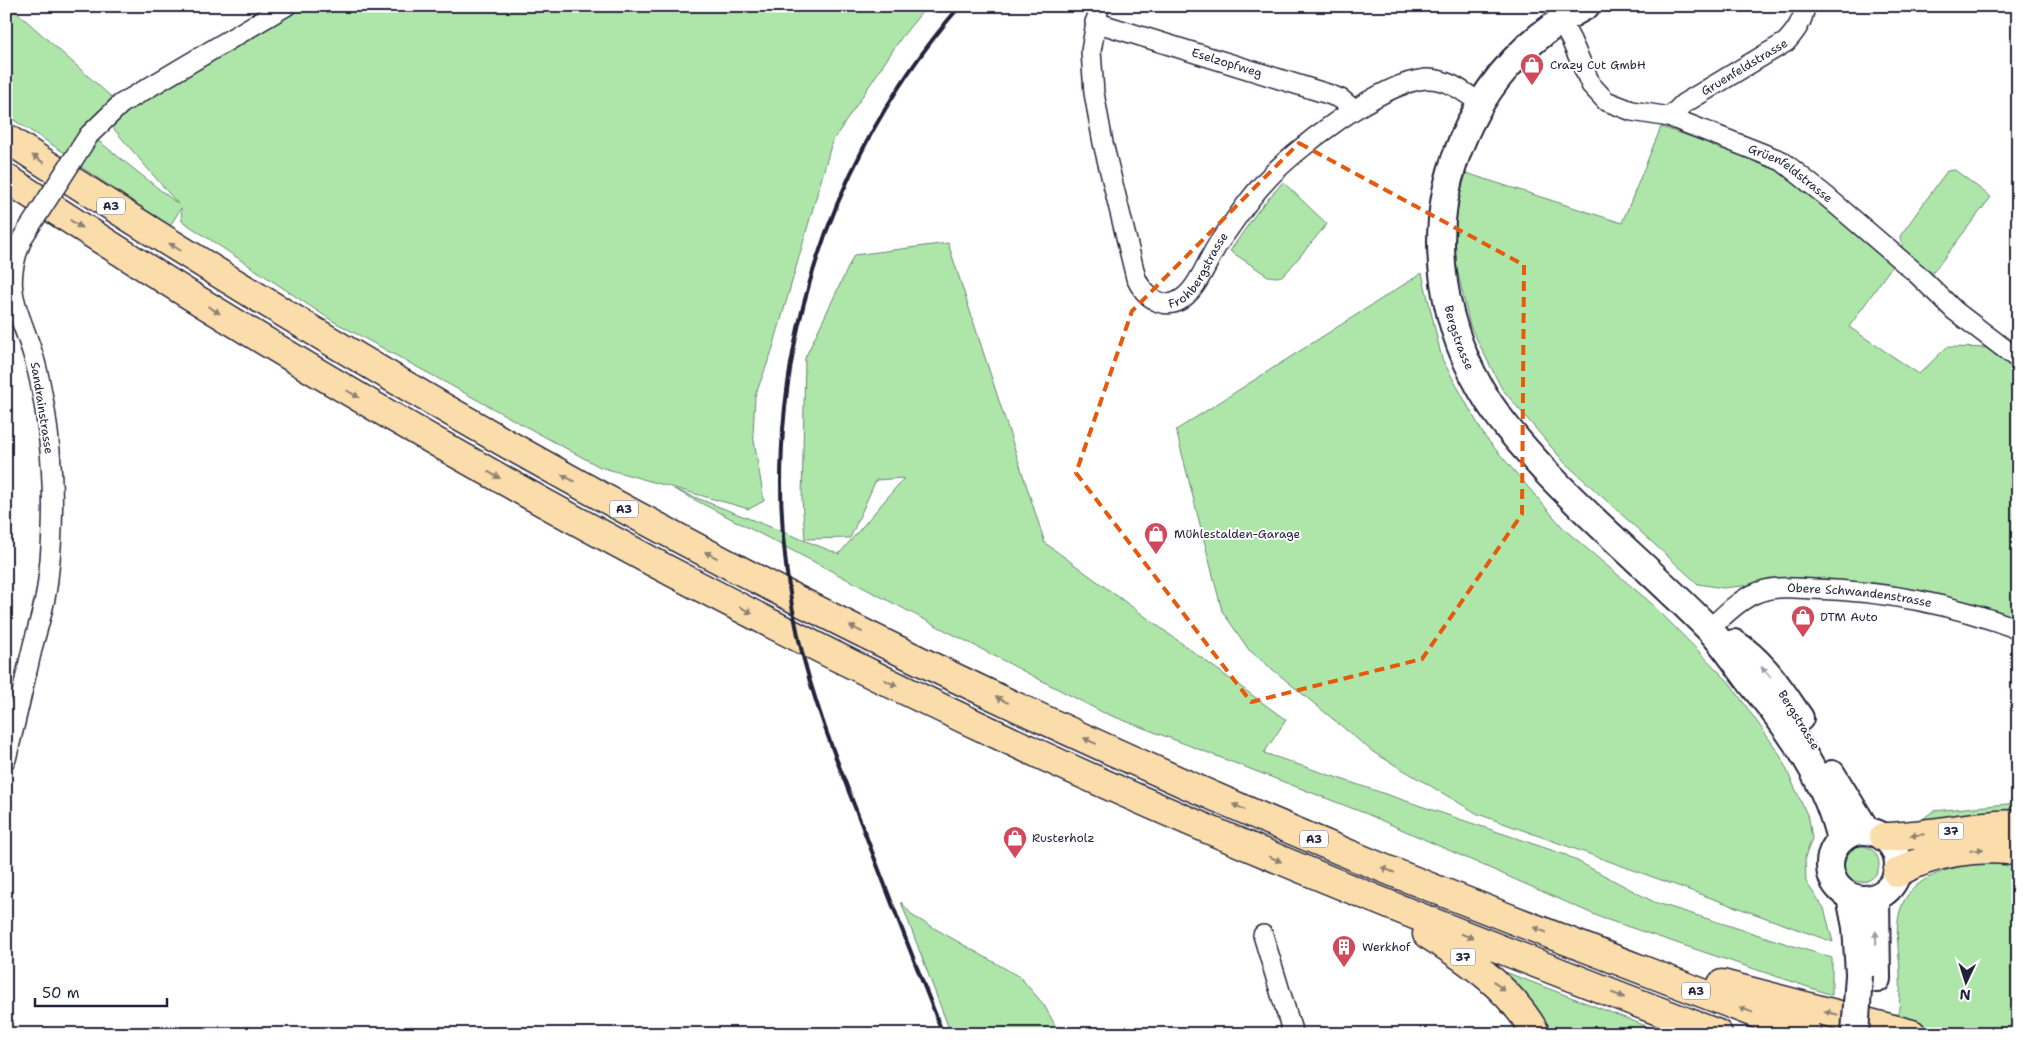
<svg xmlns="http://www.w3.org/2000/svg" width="2024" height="1040" viewBox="0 0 2024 1040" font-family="'Shantell Sans',sans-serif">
	<rect width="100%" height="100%" fill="#fff"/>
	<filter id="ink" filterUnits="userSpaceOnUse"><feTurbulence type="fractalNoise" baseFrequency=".02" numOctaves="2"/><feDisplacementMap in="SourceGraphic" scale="10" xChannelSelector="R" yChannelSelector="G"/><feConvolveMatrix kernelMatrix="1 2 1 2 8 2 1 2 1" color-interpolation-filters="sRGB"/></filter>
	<g filter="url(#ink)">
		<path fill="#aee6aa" stroke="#688472" d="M6,6l5,1 106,95 -49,53 -62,-40z
			M272,6h655l-26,32 -69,104 -60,209 -17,45 -2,38 11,67 -15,8 -149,-42 -269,-147 -149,-99 -1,-13 -11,18 -92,-61 18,-26 82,65 -71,-83z
			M1661,127l104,34 129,102 -45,64 70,47 28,-27 48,1 23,16v259l-105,-32 -90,-13 -100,10 -25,-4 -134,-122 -62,-73 -32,-63 -16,-70 2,-45 10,-38 156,50z
			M1955,170l36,27 -60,78 -27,-19 -4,-20 47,-65z
			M1283,182l44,42 -42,50c-6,4 -10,3 -17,2l-38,-25 27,-39z
			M948,243l97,300 241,177 -22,33 302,102 88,47 178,56v37l-230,-77 -235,-104 -265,-102 -428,-223 165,65 65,-76 -28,2 -26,58 -45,1 -3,-40 3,-141 49,-103z
			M1422,273l20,86 43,78 80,93 86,73 78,79 50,71 30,66 3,20 -7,18 1,25 18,26 9,34 -355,-128 -105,-62 -124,-102 -27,-39 -46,-181z
			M2018,803v9l-99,10 14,-11z
			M1843 864a18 18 0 1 1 36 0a18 18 0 1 1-36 0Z
			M1981,862l29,1 8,2v169h-121c1,-19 4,-39 3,-58 0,-21 -6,-44 0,-65 10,-35 50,-43 81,-49z
			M901,902l12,14 107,61 24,28 16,29h-109z
			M1505,972l3,1 159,61h-123l-41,-59z"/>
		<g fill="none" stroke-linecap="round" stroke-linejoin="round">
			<g stroke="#22223b" stroke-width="22">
				<g id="street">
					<path id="s1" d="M1099,6l-8,45 3,42 9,50 33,135c8,18 28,35 47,20 16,-11 25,-40 37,-57 14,-19 27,-40 43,-57 29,-34 119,-102 163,-105 21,-1 38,13 54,24"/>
					<path id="s2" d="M1560,20l11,20 20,45 15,16 26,10 38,6 112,44 44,35 90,77 39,38 63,48"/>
					<path id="s3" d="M1095,22l233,72 13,5 12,10"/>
					<path id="s4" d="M1670,117l13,-13 103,-62c10,-11 17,-21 19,-36"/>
					<path d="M89,135l32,-31 165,-98"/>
					<path id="s5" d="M1709,629c13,-11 28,-28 45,-35 19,-9 39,-6 59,-5 71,2 139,15 205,40"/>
					<path d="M6,759c10,-38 18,-76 27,-114 6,-22 13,-43 15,-66 6,-49 6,-98 0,-147 -3,-24 -7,-50 -14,-74 -15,-51 -34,-68 -11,-121"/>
					<path d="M1263,935l30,99"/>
				</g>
			</g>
			<g stroke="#22223b" stroke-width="30">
				<g id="secondary">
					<path id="s6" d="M1586,6c-65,34 -107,84 -131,153 -28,80 -12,171 33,242 17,26 38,49 59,72 51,54 108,101 160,154 18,18 32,41 48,61 37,45 72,94 85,152"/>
					<path d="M1734,643c29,18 47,48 66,75"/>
					<path d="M1832,774l35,57"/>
					<circle cx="1864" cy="865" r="34"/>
					<path d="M1850,897l6,30 3,46"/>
					<path d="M1876,897l1,82"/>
				</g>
			</g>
			<g stroke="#22223b" stroke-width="31">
				<path id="highway" d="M6,138c300,196 610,377 933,532 143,69 288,134 434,194 144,59 290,113 435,170
					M6,178c331,217 676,411 1035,577 221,102 449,191 677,279
					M1884,837c45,-1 89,-13 134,-13
					M1897,873c36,-21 80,-27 121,-22
					M1427,934c42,26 84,55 109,100
					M1722,984l190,50"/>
			</g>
			<use href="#street" stroke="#fff" stroke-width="19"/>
			<use href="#secondary" stroke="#fff" stroke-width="26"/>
			<use href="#highway" stroke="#faddab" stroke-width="28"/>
			<path stroke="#22223b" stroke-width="4" d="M943,1034c-27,-69 -54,-137 -80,-206 -24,-62 -49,-123 -64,-188 -52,-224 11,-461 161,-634"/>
			<g stroke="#22223b" stroke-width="22" stroke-linecap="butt">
				<path id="street-bridge" d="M23,237l66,-102"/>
			</g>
			<g stroke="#22223b" stroke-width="30" stroke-linecap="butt">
				<path id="secondary-bridge" d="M1855,1034l4,-59"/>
			</g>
			<use href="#street-bridge" stroke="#fff" stroke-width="19"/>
			<use href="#secondary-bridge" stroke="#fff" stroke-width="26"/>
		</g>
		<defs><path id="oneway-solid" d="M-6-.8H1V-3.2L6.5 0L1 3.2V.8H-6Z" transform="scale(1.25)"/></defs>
		<g fill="#8e8073">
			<use href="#oneway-solid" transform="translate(38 159) rotate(-147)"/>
			<use href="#oneway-solid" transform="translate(76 224) rotate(33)"/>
			<use href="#oneway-solid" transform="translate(175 247) rotate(-148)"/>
			<use href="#oneway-solid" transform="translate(214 310) rotate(31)"/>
			<use href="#oneway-solid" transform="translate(353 394) rotate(30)"/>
			<use href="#oneway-solid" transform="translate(494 475) rotate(29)"/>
			<use href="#oneway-solid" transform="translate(568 478) rotate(-151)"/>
			<use href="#oneway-solid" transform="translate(711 555) rotate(-153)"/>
			<use href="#oneway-solid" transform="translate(746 610) rotate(27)"/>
			<use href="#oneway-solid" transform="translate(856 629) rotate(-154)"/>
			<use href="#oneway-solid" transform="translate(891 683) rotate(26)"/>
			<use href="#oneway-solid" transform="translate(1002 700) rotate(-155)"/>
			<use href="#oneway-solid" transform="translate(1090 741) rotate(-155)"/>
			<use href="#oneway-solid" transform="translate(1239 807) rotate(-156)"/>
			<use href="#oneway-solid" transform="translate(1917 835) rotate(175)"/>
			<use href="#oneway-solid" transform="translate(1977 850) rotate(-5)"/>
			<use href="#oneway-solid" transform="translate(1275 859) rotate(23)"/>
			<use href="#oneway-solid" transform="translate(1388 870) rotate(-158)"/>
			<use href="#oneway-solid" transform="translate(1540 930) rotate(-159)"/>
			<use href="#oneway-solid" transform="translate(1467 936) rotate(21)"/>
			<use href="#oneway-solid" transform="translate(1499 986) rotate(44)"/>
			<use href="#oneway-solid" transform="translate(1618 995) rotate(21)"/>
			<use href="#oneway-solid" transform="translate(1746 1010) rotate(-159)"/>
			<use href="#oneway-solid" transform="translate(1831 1013) rotate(-166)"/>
		</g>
		<g fill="#9c9ca7">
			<use href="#oneway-solid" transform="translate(1766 672) rotate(-132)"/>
			<use href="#oneway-solid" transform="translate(1876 938) rotate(-92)"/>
		</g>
	</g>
	<path fill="none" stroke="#e8590c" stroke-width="4" stroke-dasharray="10 6" stroke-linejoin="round" d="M1299,143l225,122 -2,249 -100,145 -171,43 -175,-229 56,-162z"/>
	<defs>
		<g id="shop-pin" transform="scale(1.25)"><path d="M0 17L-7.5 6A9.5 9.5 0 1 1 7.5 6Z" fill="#d1495b" stroke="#fff"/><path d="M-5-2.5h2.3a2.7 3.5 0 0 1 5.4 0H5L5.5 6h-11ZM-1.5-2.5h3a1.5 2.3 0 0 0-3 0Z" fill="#fff"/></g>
		<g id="building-pin" transform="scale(1.25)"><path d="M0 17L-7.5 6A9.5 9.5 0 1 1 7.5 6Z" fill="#d1495b" stroke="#fff"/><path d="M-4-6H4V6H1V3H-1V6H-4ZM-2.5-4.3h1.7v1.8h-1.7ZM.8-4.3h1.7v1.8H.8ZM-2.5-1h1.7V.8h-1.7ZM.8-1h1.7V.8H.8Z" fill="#fff"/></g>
	</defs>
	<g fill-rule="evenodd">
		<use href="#shop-pin" x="1532" y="65"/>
		<use href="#shop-pin" x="1156" y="534"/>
		<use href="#shop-pin" x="1803" y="617"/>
		<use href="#shop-pin" x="1015" y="838"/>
		<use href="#building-pin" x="1344" y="947"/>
	</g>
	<g text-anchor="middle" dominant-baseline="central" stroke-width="4" stroke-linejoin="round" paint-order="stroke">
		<g fill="#fff" stroke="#646476" stroke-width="1">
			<rect x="97" y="197.5" width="28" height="17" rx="4"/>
			<rect x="610" y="500.5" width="28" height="17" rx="4"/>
			<rect x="1938.5" y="822.5" width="25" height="17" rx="4"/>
			<rect x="1300" y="830.5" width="28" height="17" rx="4"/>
			<rect x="1450.5" y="948.5" width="25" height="17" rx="4"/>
			<rect x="1682" y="982.5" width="28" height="17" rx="4"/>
		</g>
		<g font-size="11" font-weight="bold" fill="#22223b">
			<text x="111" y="206">A3</text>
			<text x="624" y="509">A3</text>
			<text x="1951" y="831">37</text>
			<text x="1314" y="839">A3</text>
			<text x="1463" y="957">37</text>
			<text x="1696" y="991">A3</text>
		</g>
		<g font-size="12" fill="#22223b" stroke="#fff">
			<text stroke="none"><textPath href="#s3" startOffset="138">Eselzopfweg</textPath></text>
			<text stroke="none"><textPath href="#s4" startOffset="90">Gruenfeldstrasse</textPath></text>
			<text stroke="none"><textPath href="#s2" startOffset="294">Grüenfeldstrasse</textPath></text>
			<text stroke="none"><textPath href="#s1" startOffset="368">Frohbergstrasse</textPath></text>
			<text stroke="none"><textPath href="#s6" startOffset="389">Bergstrasse</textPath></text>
			<text transform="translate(42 408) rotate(81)">Sandrainstrasse</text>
			<text stroke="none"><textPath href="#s5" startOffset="164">Obere Schwandenstrasse</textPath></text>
			<text transform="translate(1799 720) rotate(58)">Bergstrasse</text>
		</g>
		<g font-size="12" fill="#22223b" stroke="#fff" text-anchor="start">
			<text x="1550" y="65">Crazy Cut GmbH</text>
			<text x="1174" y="534">Mühlestalden-Garage</text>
			<text x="1820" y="617">DTM Auto</text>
			<text x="1032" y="838">Rusterholz</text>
			<text x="1362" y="947">Werkhof</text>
		</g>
	</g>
	<rect width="2024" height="1040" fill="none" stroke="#fff" stroke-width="25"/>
	<rect x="12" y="12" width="1999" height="1015" fill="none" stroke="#22223b" stroke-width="2" filter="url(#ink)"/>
	<g transform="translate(1966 982) rotate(184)" stroke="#ffffff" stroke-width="4" paint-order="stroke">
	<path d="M0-4L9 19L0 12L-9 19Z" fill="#22223b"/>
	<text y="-8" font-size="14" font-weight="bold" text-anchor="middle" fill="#22223b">N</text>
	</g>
	<path d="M35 998v8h132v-8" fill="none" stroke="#22223b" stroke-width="2.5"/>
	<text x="42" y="998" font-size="15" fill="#22223b" stroke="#ffffff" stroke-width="4" paint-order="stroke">50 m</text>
</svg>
